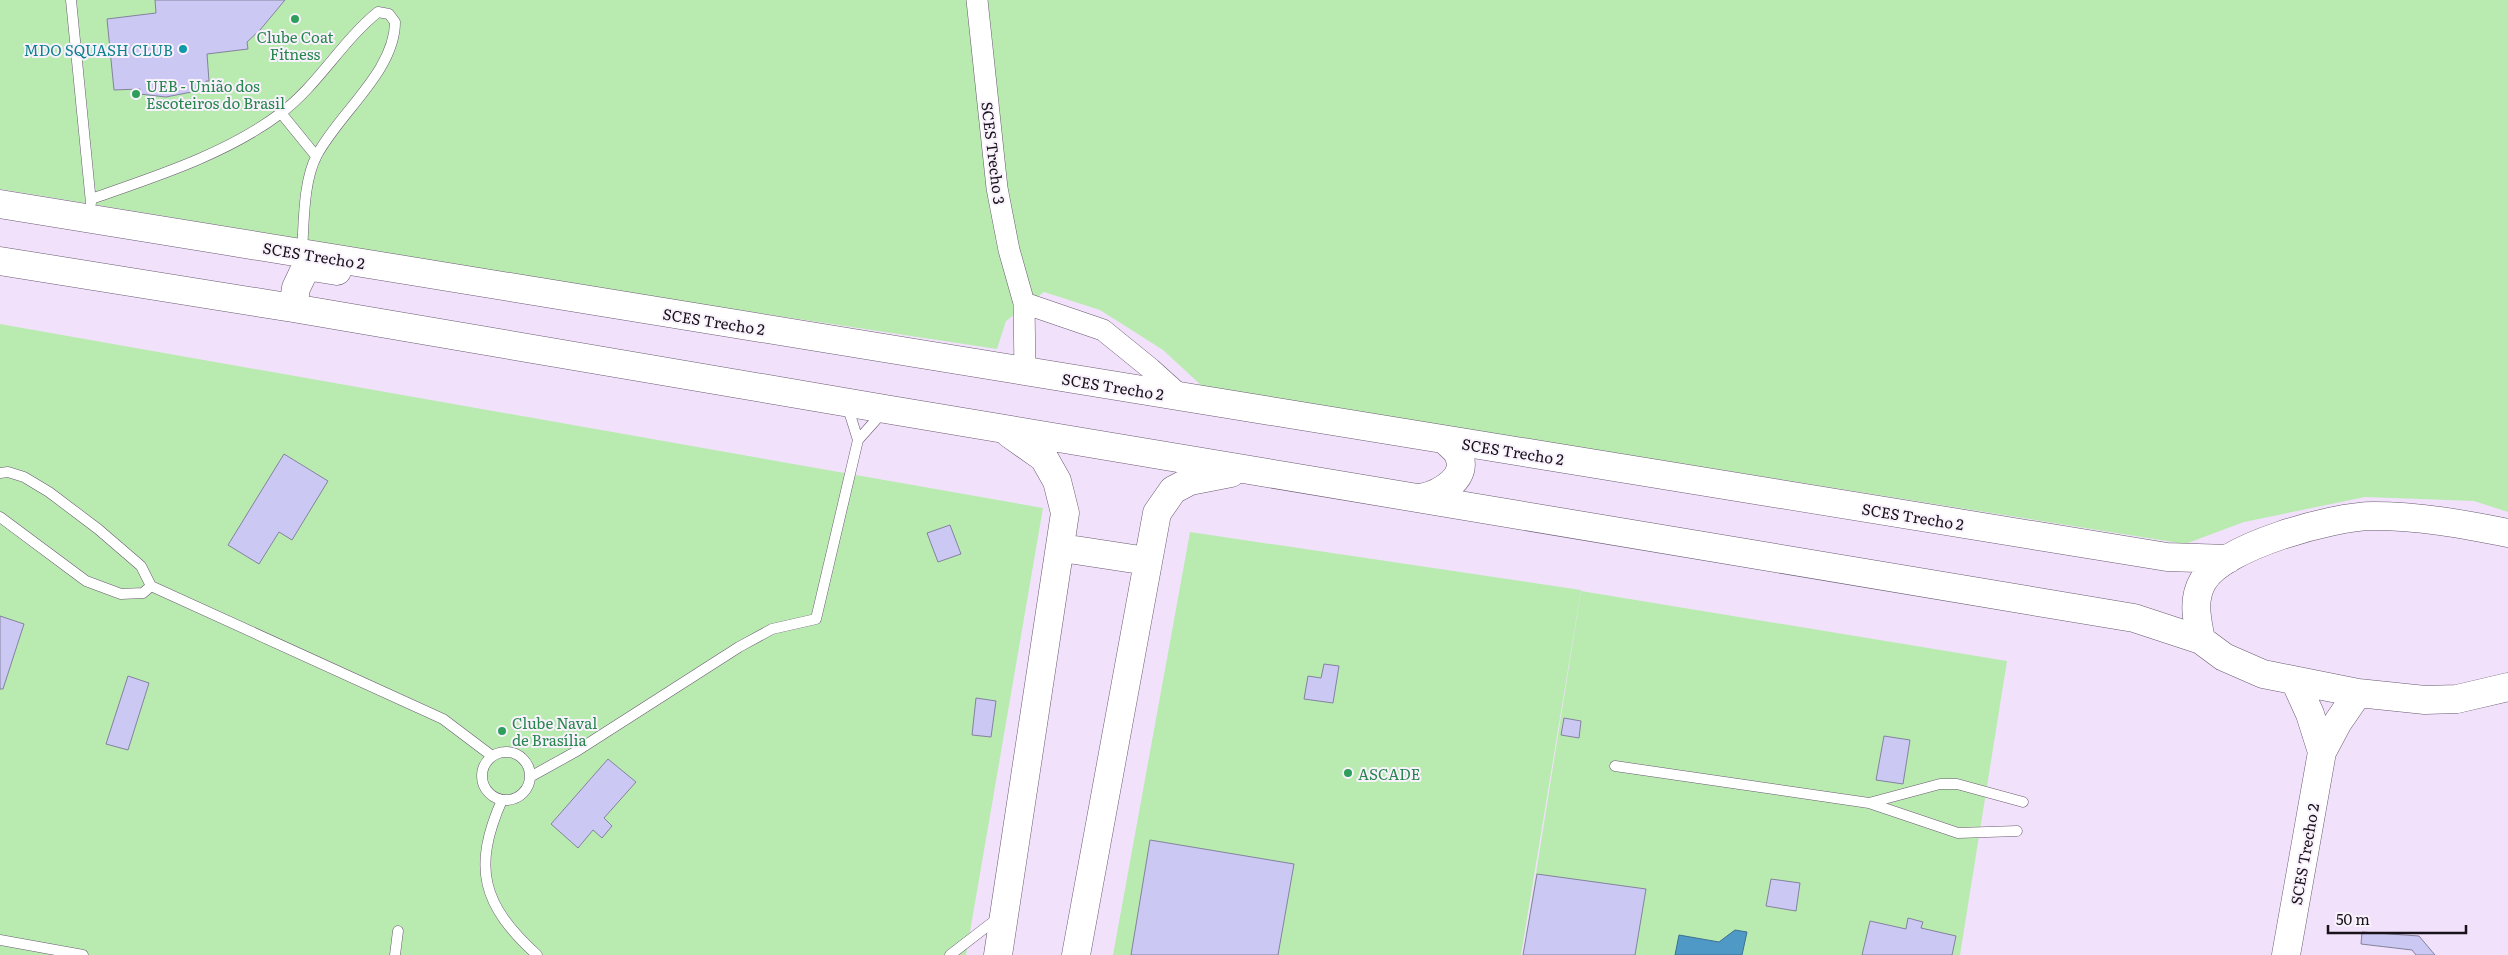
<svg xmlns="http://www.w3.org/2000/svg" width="2508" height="955" viewBox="0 0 2508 955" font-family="Literata,serif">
	<rect width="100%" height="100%" fill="#f2e1fb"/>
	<path fill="#b9ebb1" d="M0,0h2508v512l-34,-11 -109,-4 -121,25 -59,22 -982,-157 -40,-37 -63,-40 -56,-18 -38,29 -9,28 -318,-48 -679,-112z
		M0,324l1043,184 -77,447h-966z
		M1190,532l391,58 -60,365h-408z
		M1581,591l426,70 -47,294h-437z"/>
	<path fill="#4e99c5" stroke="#3e7092" d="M1735,930l12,2 -5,23h-67l4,-20 40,7z"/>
	<path fill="#cbc8f3" stroke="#84829d" d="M155,0h130l-25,30 -13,12 1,7 -41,5 2,27h-3l1,8 -41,8 -26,-3v-5l-26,1 -7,-71 49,-6z
		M284,454l44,27 -36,59 -13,-8 -20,32 -31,-19z
		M950,525l11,29 -23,8 -11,-29z
		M0,616l24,8 -21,65h-3z
		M1324,664l15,2 -6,37 -29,-4 4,-23 13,2z
		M128,676l21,7 -21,67 -22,-6z
		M976,698l20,3 -5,36 -19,-2z
		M1564,718l17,3 -2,17 -18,-3z
		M1884,736l26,4 -7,44 -27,-4z
		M608,759l28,23 -32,36 8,8 -10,12 -9,-8 -15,18 -27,-24z
		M1150,840l144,24 -16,91h-147z
		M1537,874l109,15 -11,66h-112z
		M1771,879l29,4 -4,28 -30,-5z
		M1908,918l15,4 -2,6 35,8 -4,19h-90l8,-34 36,8z
		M2362,932l57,4 16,19h-19l-4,-5 -51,-6z"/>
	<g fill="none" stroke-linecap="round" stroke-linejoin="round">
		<g stroke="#695a70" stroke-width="11">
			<path id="lane" d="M71,0l20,203
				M281,113l35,43
				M91,199c63,-22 136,-45 190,-86 37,-28 61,-72 97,-101l11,2 6,8c0,49 -56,91 -78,133 -14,26 -13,68 -15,97
				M847,405l11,35
				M0,473l8,-1 16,5 25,15 49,37 43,37 10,20 292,133 49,37
				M0,517l86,64 35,13 22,-1 8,-7
				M482 776a24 24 0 1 1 48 0a24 24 0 1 1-48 0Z
				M1615,766l254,37 89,30 59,-2
				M530,777l45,-25 164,-105 33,-18 44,-10 42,-179 25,-28
				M502,800c-30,68 -20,105 35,155
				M1869,803l71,-19h17l66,18
				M0,940l83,15
				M395,955l3,-24
				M950,955l48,-37"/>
		</g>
		<g stroke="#695a70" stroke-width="22">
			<path id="street" d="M977,0l20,188 12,62 15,53 1,69
				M1024,303l79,27 48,39 31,28"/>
		</g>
		<g stroke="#695a70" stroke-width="29">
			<path id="secondary" d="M0,204l2167,353 61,2
				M0,261l293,47 592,101 1249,209 67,22 23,17 39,17 95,19 67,7 32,-1 51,-12
				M293,308l3,-20 8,-17 8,-4 25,4
				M1421,498c19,-4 51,-21 36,-46 -3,-4 -8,-8 -12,-12
				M1062,548l85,13
				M2201,640c-4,-20 -9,-41 2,-59 20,-35 131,-65 170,-65 46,0 90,8 135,17
				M2295,681l15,33 12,38
				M998,955l67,-442 -8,-32 -13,-23 -34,-24
				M1076,955l81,-442 16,-23 17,-9 41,-8
				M2286,955l36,-203 16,-30 20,-29"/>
		</g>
		<use href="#lane" stroke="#fff" stroke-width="10"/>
		<use href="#street" stroke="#fff" stroke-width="21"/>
		<use href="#secondary" stroke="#fff" stroke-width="28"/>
	</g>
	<g fill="#2e9e5b" stroke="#f9f2fd" stroke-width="2">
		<circle cx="295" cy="19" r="5"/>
		<circle cx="136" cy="94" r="5"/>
		<circle cx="502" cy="731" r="5"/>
		<circle cx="1348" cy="773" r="5"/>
	</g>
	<circle fill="#0f9aa8" stroke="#f9f2fd" stroke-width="2" cx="183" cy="49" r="5"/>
	<g text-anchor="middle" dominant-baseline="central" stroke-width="4" stroke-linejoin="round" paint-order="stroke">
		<g font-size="15" fill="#27864d" stroke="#f9f2fd" text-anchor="start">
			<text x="295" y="36" text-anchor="middle">Clube Coat<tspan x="295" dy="17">Fitness</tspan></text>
			<text x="146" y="85">UEB - União dos<tspan x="146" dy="17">Escoteiros do Brasil</tspan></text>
			<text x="512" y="722">Clube Naval<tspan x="512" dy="17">de Brasília</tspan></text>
			<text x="1358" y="773">ASCADE</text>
		</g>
		<g font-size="15" fill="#0d838f" stroke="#f9f2fd" text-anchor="end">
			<text x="173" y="49">MDO SQUASH CLUB</text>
		</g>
		<g font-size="15" fill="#18121b" stroke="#f9f2fd">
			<text transform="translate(994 153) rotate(83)">SCES Trecho 3</text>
			<text transform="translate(314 255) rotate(9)">SCES Trecho 2</text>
			<text transform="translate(714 321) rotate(9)">SCES Trecho 2</text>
			<text transform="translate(1113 386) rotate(9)">SCES Trecho 2</text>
			<text transform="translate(1513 451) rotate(9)">SCES Trecho 2</text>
			<text transform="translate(1913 516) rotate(9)">SCES Trecho 2</text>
			<text transform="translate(2304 854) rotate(-80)">SCES Trecho 2</text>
		</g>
	</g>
	<path d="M2328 925v8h138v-8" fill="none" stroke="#18121b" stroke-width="2.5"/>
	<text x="2336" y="925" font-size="15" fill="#18121b" stroke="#f9f2fd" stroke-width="4" paint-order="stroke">50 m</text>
</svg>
